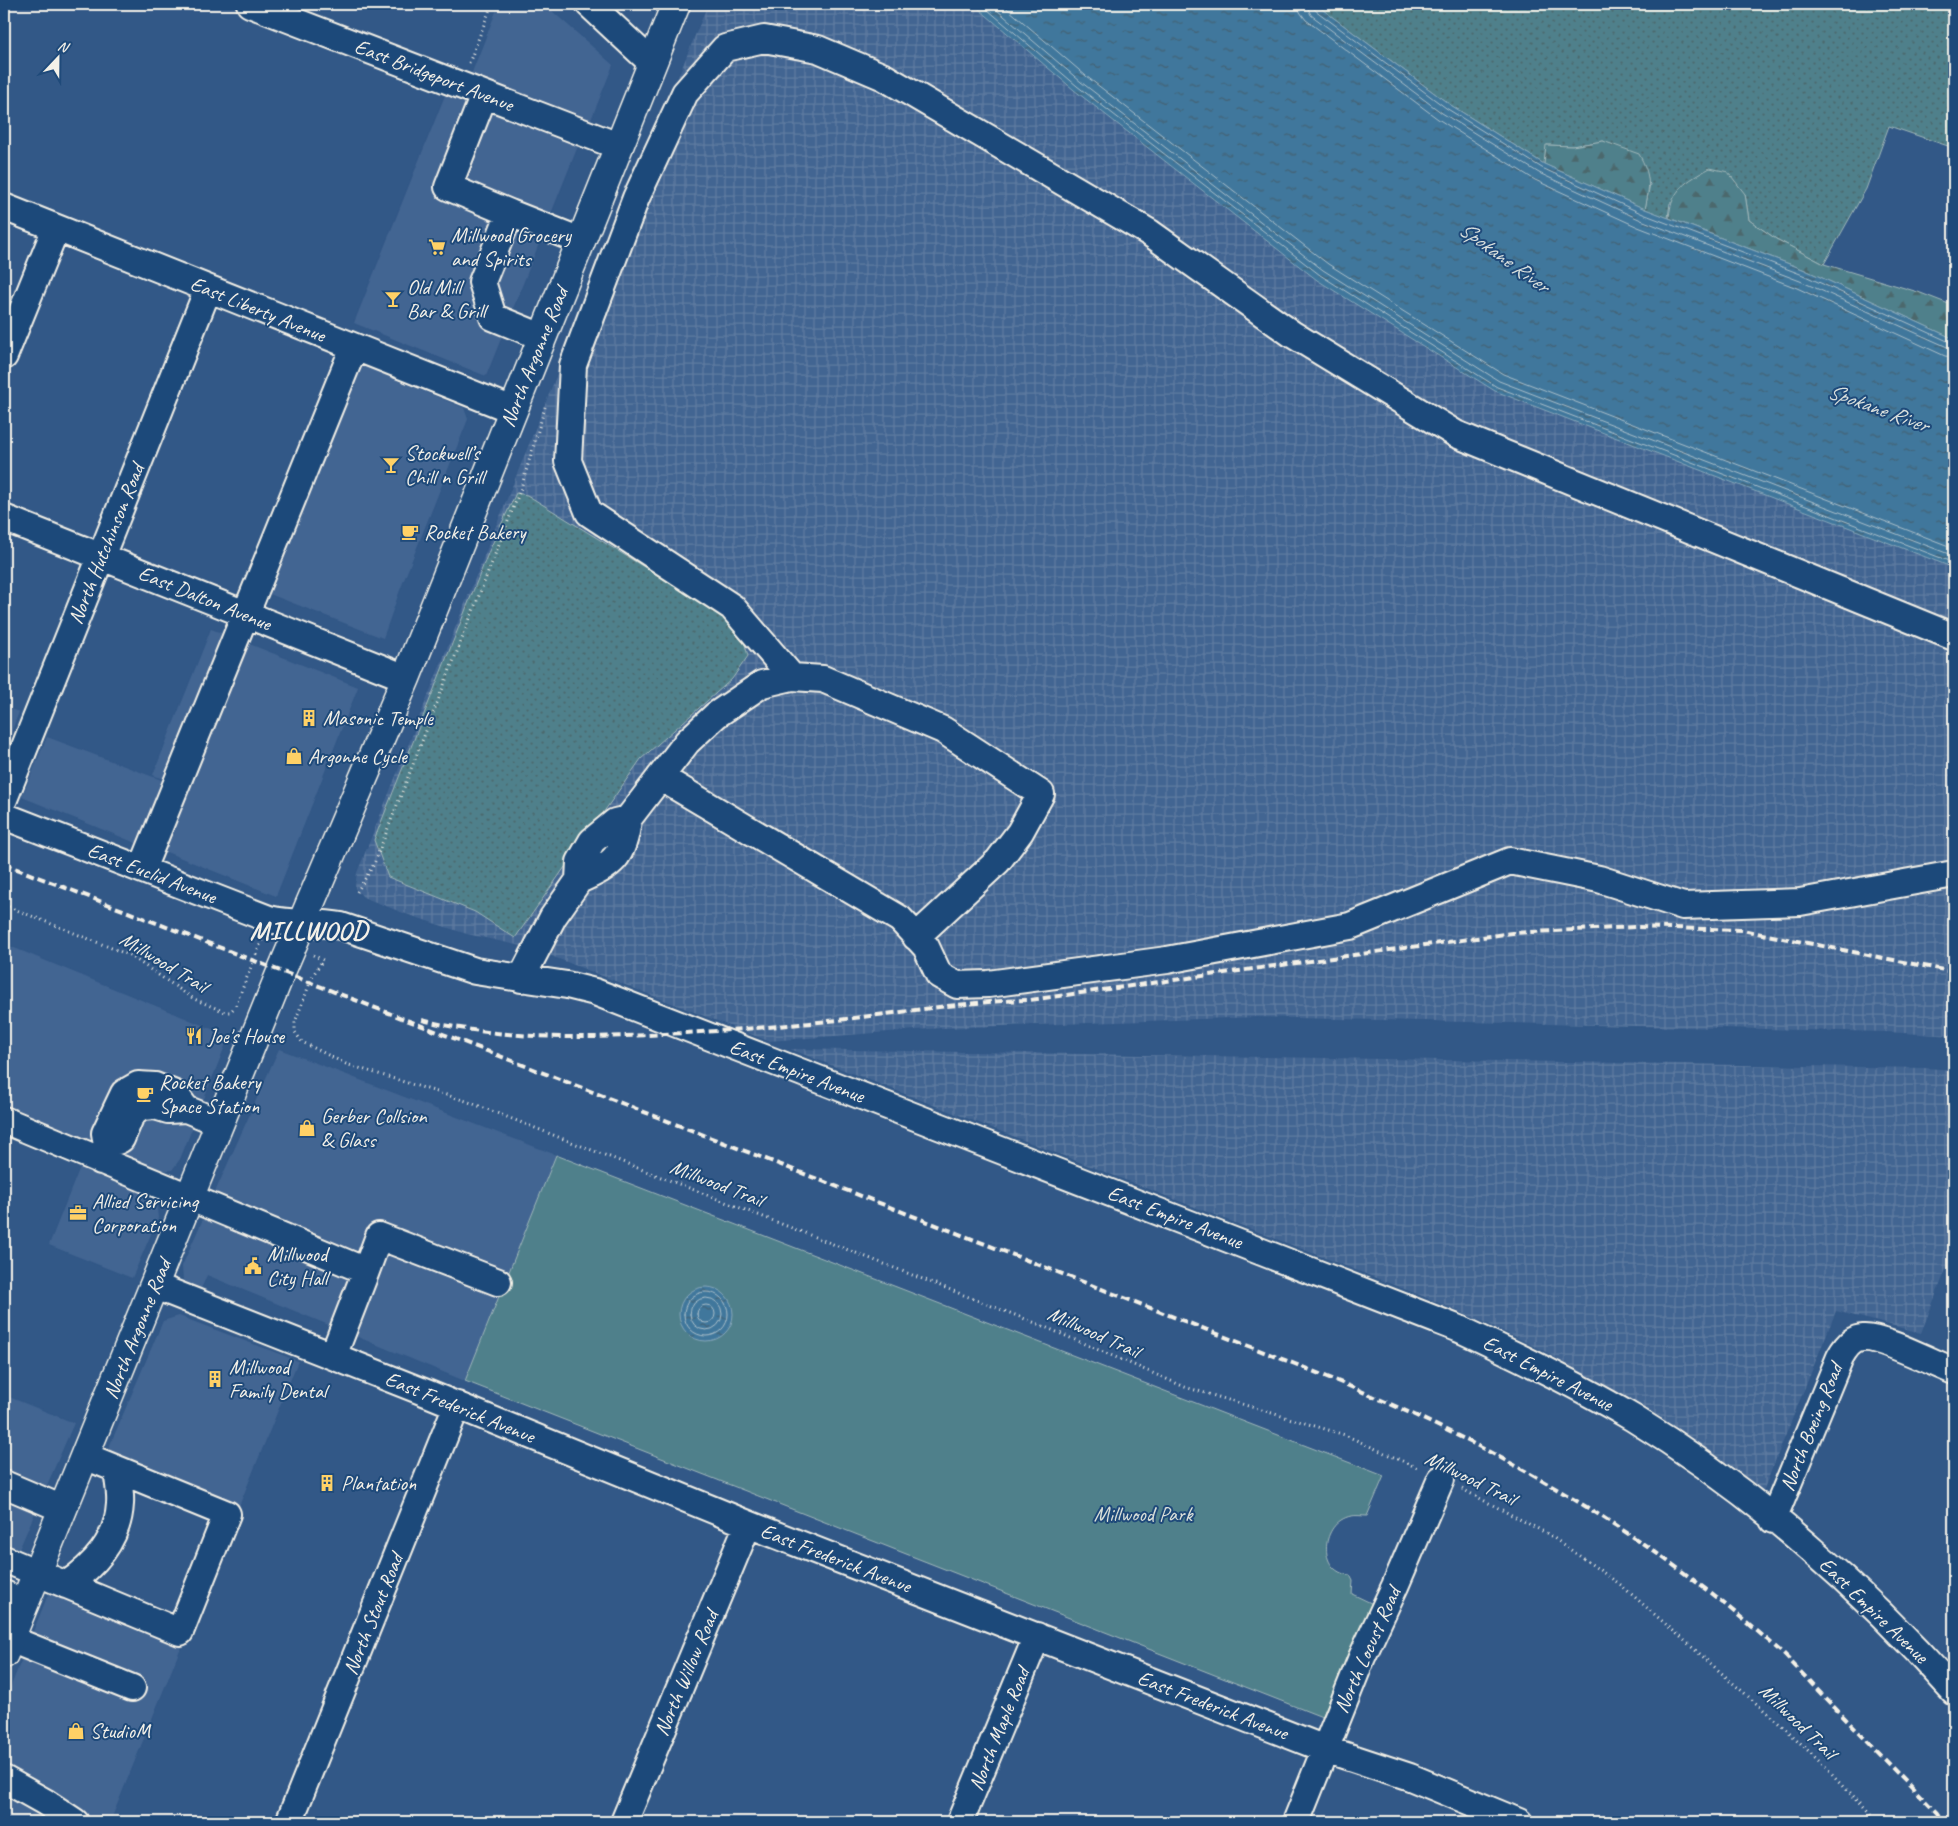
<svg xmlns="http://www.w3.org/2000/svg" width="1958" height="1826" viewBox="0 0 1958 1826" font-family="Caveat,sans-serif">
	<defs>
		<pattern id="industrial-grid" width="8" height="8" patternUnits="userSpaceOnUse" patternTransform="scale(1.25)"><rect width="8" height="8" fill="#436592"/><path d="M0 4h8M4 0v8" fill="none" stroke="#5f7ca1"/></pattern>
		<pattern id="grass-dots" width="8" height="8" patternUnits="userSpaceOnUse" patternTransform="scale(1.25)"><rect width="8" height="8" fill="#4f808b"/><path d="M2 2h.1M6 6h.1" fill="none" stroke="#4c676c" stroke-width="1.8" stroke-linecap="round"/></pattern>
		<pattern id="forest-firs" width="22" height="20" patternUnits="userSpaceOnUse" patternTransform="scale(1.25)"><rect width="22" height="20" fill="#4f808b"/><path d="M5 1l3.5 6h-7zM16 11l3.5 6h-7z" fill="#4c676c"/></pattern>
		<pattern id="water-ripples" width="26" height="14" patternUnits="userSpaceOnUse" patternTransform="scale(1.25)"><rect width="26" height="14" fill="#40779c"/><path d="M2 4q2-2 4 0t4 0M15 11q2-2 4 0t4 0" fill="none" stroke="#446071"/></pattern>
	</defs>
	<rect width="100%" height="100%" fill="#325887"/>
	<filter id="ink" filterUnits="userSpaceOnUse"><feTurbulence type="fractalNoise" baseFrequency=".02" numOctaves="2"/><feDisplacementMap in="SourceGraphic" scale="10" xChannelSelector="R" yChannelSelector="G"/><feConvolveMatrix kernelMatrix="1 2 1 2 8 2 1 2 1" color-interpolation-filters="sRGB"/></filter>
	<g filter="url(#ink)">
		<path fill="#436592" d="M499,4h45l69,61 -23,57 -119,-47z
			M446,93l132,53 -92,230 -132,-53z
			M358,364l106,44 4,11 -68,171 -17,48 -116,-45z
			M211,629l147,58 -82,209 -117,-47 24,-62 -30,-12z
			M4,707l15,5 -15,38z
			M47,737l125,47 -26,63 -124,-50z
			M7,945l222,91 -49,123 -8,11 -20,1 -148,-60v-159z
			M279,1049l277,106 -91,226 -258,-106 -7,16 -11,-4 -6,-7 -1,-14z
			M82,1162l60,27 14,12 2,17 -26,60 -83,-33z
			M179,1316l119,45 -59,145 -132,-54 56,-131z
			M4,1395l70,28 -70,161z
			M50,1590l131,57 -71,175h-10l-96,-59v-60z
			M4,1794l47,26 3,2h-50z"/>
		<path fill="url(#industrial-grid)" d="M708,4h265l101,86 243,190 178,111 459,177v468l-67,-4 -630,-15 -315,11 -174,13 -237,-93 -64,-14 -61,-20 -43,-17 -8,-9 2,-15 233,-581z
			M790,1049l1135,19 29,2v179l-33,84 -85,-22 -73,180 -103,-74 -116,-66 -58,-28 -64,-27z"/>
		<path fill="url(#grass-dots)" stroke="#a2b8ba" d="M1315,4h639v142l-3,1 -62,-21 -23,63 -42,75 -48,-25 -27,-19 -4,-26 -75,9 -2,15 -23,-9 5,-25 -46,-43 -32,5 -25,-1 -3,19 -95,-60z
			M516,493l11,2 213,131 8,30 -16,23 -91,80 -126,179 -40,-26 -87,-35 -14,-37 115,-289z"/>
		<path fill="url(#forest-firs)" stroke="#a2b8ba" d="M1603,141l36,13c12,22 11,32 6,55l-101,-45 2,-19 26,1z
			M1710,168l18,4 17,22 4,26 27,19 48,25 94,28 36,14v33l-149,-69 -136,-52c2,-29 18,-37 41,-50z"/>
		<path fill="#4f808b" stroke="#a2b8ba" d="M556,1155l828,321 -17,40c-5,0 -11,-1 -16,0 -30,6 -35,56 -1,59l3,6 -1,13 21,10 -51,113 -857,-336z"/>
		<path fill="url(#water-ripples)" stroke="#88a8ba" d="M973,4h342l134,100 95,60 101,45 160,61 149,69v229l-459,-177 -178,-111 -243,-190z
			M679 1314a27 27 0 1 1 54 0a27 27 0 1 1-54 0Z"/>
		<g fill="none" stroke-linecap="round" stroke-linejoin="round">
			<path stroke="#acc0ca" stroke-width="1" d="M981,4l96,82 243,189 177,112 457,176
				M990,4l91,78 242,188 176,111 455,175
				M1002,4l84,72 242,188 175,110 451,174
				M1299,4l1,8 6,8 132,99 97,61 103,47 159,61 148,68 9,1
				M1306,4l5,11 131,98 97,60 102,47 159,61 154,69
				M1312,4l3,6 131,98 96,60 101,46 160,61 151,69
				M684 1314a22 22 0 1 1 44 0a22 22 0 1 1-44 0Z
				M690 1314a16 16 0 1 1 32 0a16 16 0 1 1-32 0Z
				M697 1314a9 9 0 1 1 18 0a9 9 0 1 1-18 0Z"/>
			<g stroke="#f4f1e8" stroke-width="30">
				<path id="minor" d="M250,4l368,142
					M589,4l63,59
					M484,95l-36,92 62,26 -28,69 11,35 49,20
					M4,207l509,203
					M510,213l71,28
					M4,356l52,-128
					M4,518l402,160
					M792,677l-60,-70 -143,-94 -21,-52 5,-96 63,-167 49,-105 40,-45 39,-9 54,10 66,28 266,156 142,101 164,100 498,203
					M660,777l240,142 26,28 13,28 18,10 31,-1 179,-24 183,-34 160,-65 89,18 84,27 117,-4 154,-28
					M4,799l204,-510
					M4,816l265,103c23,6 48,2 72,7l134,45 92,14 28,7 867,338c58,27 116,55 171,88 118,72 230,170 321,273
					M628,819l59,-77 29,-27 46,-31 30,-7 31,2 120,51 98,64 -21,38 -22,29 -82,76
					M142,869l212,-522
					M521,979l32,-62 26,-37 1,-18 12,-21 23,-19 13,-3c-4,38 -15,46 -49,61
					M4,1120l362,151 -33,85
					M117,1141l4,-2 10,-24 10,-8 14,-1 13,4 18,-1 34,14
					M101,1161l6,-15 -2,-13 19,-40 14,-8 17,1 20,8 11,15
					M366,1271l13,-35 119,46
					M155,1286l274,108 319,130 577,225 85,28 109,45
					M4,1484l59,25
					M1773,1520l67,-163c5,-9 12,-19 23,-19 18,-2 72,26 91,33
					M4,1559l176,73 47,-118 -142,-58
					M66,1585c28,-19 52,-44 54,-81 1,-11 -2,-24 -3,-35
					M4,1594l21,9
					M10,1639l122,49
					M4,1779l41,23 30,20
					M289,1822l168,-417
					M624,1822l124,-298
					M960,1822l77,-186
					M1296,1822l66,-165 33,-71 46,-107"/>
			</g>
			<g stroke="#f4f1e8" stroke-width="31">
				<path id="major" d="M4,1654l277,-682 125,-294 270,-674"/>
			</g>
			<path stroke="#f4f1e8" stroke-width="3" stroke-dasharray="1 4" stroke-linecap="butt" d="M469,63l23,-59
				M357,892l17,-28 147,-376 25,-84
				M4,905l125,50 65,44 31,13h5l5,-5 27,-67
				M313,955l10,5 -10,15 -18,47v10l7,10 44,22 120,37 572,223 147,63 160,48 75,34
				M1462,1489l86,45 73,51 169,148 35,34 50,55"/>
			<use href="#minor" stroke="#1f4a7a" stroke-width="26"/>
			<use href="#major" stroke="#1f4a7a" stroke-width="28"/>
			<path stroke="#f4f1e8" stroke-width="4" stroke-dasharray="8 4" stroke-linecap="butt" d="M4,864l1291,500c180,71 339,157 484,286 18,17 35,37 53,55 35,36 70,72 105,108l6,9
				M422,1020c80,20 161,19 243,14 61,-3 121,-8 181,-15 61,-7 122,-18 184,-19l482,-67 124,-6 106,3 212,42"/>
		</g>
	</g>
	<defs>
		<g id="supermarket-bare" transform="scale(1.35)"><path d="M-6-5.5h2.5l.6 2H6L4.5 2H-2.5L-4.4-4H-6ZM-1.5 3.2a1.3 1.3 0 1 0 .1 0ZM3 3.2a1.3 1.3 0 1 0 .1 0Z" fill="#ffd166" stroke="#1f4a7a" stroke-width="2.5" paint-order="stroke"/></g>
		<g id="bar-bare" transform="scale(1.35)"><path d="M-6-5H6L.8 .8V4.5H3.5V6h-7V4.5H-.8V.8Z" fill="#ffd166" stroke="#1f4a7a" stroke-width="2.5" paint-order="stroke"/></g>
		<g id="cafe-bare" transform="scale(1.35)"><path d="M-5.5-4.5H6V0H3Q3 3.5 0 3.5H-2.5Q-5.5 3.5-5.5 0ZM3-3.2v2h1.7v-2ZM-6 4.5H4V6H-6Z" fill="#ffd166" stroke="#1f4a7a" stroke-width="2.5" paint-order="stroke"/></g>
		<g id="building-bare" transform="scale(1.35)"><path d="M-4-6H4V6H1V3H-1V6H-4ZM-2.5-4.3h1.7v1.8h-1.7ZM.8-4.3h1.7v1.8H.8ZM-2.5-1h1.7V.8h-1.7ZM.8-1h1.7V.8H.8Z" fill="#ffd166" stroke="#1f4a7a" stroke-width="2.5" paint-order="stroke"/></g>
		<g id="shop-bare" transform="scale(1.35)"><path d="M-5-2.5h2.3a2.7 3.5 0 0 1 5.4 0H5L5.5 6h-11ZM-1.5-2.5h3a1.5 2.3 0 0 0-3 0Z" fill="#ffd166" stroke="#1f4a7a" stroke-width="2.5" paint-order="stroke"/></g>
		<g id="restaurant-bare" transform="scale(1.35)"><path d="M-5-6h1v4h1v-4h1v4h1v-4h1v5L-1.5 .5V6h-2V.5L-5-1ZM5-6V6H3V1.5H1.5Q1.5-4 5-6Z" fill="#ffd166" stroke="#1f4a7a" stroke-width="2.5" paint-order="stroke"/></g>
		<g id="office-bare" transform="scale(1.35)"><path d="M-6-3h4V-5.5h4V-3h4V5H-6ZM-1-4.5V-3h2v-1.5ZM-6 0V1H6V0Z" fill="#ffd166" stroke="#1f4a7a" stroke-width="2.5" paint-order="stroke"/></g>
		<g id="civic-bare" transform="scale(1.35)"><path d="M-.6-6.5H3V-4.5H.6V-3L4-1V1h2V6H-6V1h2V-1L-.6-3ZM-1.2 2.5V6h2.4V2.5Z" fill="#ffd166" stroke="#1f4a7a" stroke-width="2.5" paint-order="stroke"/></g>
	</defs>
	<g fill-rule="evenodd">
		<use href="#supermarket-bare" x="437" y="247"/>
		<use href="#bar-bare" x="393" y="299"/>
		<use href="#bar-bare" x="391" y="465"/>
		<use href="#cafe-bare" x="410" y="532"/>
		<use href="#building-bare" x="309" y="718"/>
		<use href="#shop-bare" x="294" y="756"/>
		<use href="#restaurant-bare" x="194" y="1036"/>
		<use href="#cafe-bare" x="145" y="1094"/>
		<use href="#shop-bare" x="307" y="1128"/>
		<use href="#office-bare" x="78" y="1213"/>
		<use href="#civic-bare" x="253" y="1266"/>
		<use href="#building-bare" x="215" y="1379"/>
		<use href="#building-bare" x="327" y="1483"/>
		<use href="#shop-bare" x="76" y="1731"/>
	</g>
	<g text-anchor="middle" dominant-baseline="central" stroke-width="4" stroke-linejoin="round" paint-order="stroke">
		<g font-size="21" fill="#f4f1e8" stroke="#1f4a7a">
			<text transform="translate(434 75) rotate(21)">East Bridgeport Avenue</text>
			<text transform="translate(258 309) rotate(22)">East Liberty Avenue</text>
			<text transform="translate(534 357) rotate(-68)">North Argonne Road</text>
			<text transform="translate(106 544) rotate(-68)">North Hutchinson Road</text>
			<text transform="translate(205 598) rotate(22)">East Dalton Avenue</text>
			<text transform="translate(152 873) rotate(21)">East Euclid Avenue</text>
			<text transform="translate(164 962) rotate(31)">Millwood Trail</text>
			<text transform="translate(797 1071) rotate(21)">East Empire Avenue</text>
			<text transform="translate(717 1183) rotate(21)">Millwood Trail</text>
			<text transform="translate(1175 1217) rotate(21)">East Empire Avenue</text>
			<text transform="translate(137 1329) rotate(-68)">North Argonne Road</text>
			<text transform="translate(1094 1332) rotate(24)">Millwood Trail</text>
			<text transform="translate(1548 1373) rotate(27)">East Empire Avenue</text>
			<text transform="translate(460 1407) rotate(22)">East Frederick Avenue</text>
			<text transform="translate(1811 1427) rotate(-68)">North Boeing Road</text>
			<text transform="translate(1471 1478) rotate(26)">Millwood Trail</text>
			<text transform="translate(836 1558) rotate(21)">East Frederick Avenue</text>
			<text transform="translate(1874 1610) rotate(44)">East Empire Avenue</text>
			<text transform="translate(373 1614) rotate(-68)">North Stout Road</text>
			<text transform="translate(1367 1650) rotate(-66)">North Locust Road</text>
			<text transform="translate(686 1673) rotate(-67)">North Willow Road</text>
			<text transform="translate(1213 1705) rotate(21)">East Frederick Avenue</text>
			<text transform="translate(1798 1721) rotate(44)">Millwood Trail</text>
			<text transform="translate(999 1729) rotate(-68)">North Maple Road</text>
		</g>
		<g font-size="21" fill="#f4f1e8" stroke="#1f4a7a" text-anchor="start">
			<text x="451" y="235">Millwood Grocery<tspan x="451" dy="24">and Spirits</tspan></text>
			<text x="407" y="287">Old Mill<tspan x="407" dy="24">Bar &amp; Grill</tspan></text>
			<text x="405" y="453">Stockwell’s<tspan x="405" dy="24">Chill n Grill</tspan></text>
			<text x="424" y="532">Rocket Bakery</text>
			<text x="323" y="718">Masonic Temple</text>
			<text x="308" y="756">Argonne Cycle</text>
			<text x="208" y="1036">Joe's House</text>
			<text x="159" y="1082">Rocket Bakery<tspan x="159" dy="24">Space Station</tspan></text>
			<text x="321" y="1116">Gerber Collsion<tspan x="321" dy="24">&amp; Glass</tspan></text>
			<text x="92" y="1201">Allied Servicing<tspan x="92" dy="24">Corporation</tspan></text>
			<text x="267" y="1254">Millwood<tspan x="267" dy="24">City Hall</tspan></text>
			<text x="229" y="1367">Millwood<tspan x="229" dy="24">Family Dental</tspan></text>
			<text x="341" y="1483">Plantation</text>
			<text x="90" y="1731">StudioM</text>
		</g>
		<g font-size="21" fill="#dbe0da" stroke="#1f4a7a">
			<text x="1143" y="1514">Millwood Park</text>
		</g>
		<g font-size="22" font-style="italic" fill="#d9dfdd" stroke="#1f4a7a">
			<text transform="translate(1504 257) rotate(36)">Spokane River</text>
			<text transform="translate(1878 408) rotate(20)">Spokane River</text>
		</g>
		<g font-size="26" font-weight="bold" letter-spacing="1" fill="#f4f1e8" stroke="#1f4a7a">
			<text x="309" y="930">MILLWOOD</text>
		</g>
	</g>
	<rect width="1958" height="1826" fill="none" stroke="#1f4a7a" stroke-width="20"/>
	<rect x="10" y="10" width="1938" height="1806" fill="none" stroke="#f4f1e8" stroke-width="2" filter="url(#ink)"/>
	<g transform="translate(58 58) rotate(22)" stroke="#1f4a7a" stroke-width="4" paint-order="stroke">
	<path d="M0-4L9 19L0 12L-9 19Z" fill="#f4f1e8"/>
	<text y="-8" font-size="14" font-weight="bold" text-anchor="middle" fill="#f4f1e8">N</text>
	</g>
</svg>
